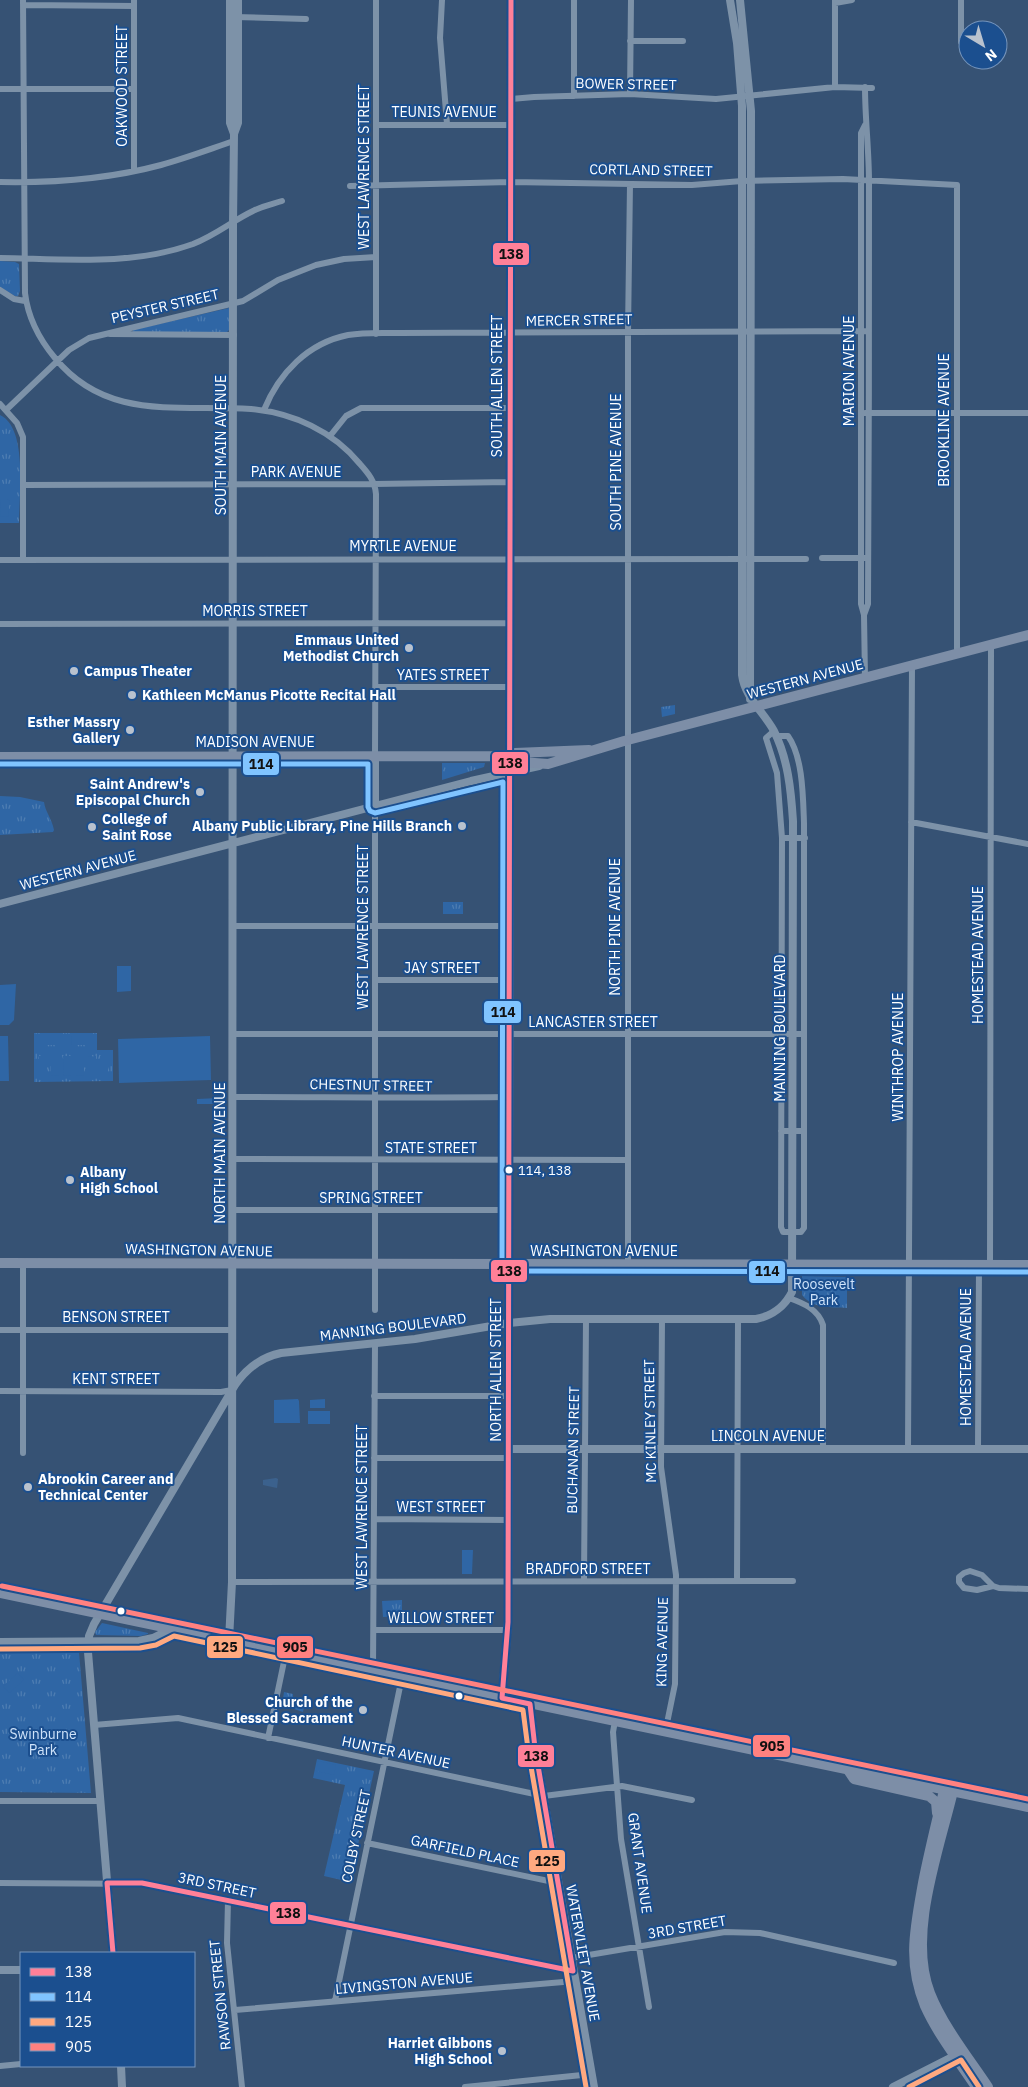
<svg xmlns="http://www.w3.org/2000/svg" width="1028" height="2087" viewBox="0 0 1028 2087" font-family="'IBM Plex Sans',sans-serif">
	<defs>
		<pattern id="grass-tufts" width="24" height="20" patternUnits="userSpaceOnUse" patternTransform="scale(1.25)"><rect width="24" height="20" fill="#2f66a5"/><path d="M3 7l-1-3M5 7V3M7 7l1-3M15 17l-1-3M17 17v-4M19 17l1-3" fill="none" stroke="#4e7db2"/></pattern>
		<pattern id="water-ripples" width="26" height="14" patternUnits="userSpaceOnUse" patternTransform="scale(1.25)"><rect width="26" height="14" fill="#3b618d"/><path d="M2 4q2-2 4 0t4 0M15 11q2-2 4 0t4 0" fill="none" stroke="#58799e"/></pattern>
	</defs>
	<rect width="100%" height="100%" fill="#365274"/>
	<path fill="url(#grass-tufts)" d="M0,261l15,1 4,2 1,27 -2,5h-3l-15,-9z
		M229,308v22l-2,2h-94v-2z
		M0,415c28,13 19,80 19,108h-19z
		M675,705v9l-13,3 -1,-10z
		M442,763h43l-1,4 -42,13z
		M0,796l20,1 24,5c1,9 8,17 10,28l-1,2 -53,3z
		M443,902h20v12h-20z
		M34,1033h63v17h16v31l-79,1z
		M802,1276l45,1v31c-17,-1 -34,1 -45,-13z
		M402,1600v16l-19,1 -1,-16z
		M102,1623l46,10v1l-7,2 -45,-1 -1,-3z
		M0,1652h79l12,141 -91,-1z
		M284,1692l9,2v4l12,3 -2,11 -21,-7z
		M317,1759l57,12 -24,111 -26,-6 21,-91 -32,-7z"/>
	<path fill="#2f66a5" d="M1,499h6l3,2 -2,16 -8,-1z
		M117,966h14v25l-14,1z
		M16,984l-2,36 -5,5h-9v-40z
		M0,1036h8l1,45h-9z
		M41,1036h19v9h-19z
		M71,1036h20v9h-19z
		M210,1036l1,44 -92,3 -1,-44z
		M39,1056h8v19h-8z
		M51,1056h8v19l-8,1z
		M63,1056h8v19l-7,1z
		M76,1056h8v19l-8,1z
		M96,1056v20h-8v-19z
		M100,1056h8v19h-8z
		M219,1098v6h-22v-5z
		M298,1399l1,2 1,22h-26v-23z
		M325,1399v9h-15v-8z
		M308,1411h22v13h-22z
		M462,1550h11l-1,24h-10z
		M18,1673l6,7 -15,13 -6,-7z
		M318,1761l18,4 -2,10 -18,-4z"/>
	<path fill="url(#water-ripples)" d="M276,1478l2,1 -1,9 -14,-3v-5z"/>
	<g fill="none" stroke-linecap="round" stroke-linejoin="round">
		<path stroke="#7d92a8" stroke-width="6" d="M23,0l2,293c3,25 14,46 30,65 52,64 124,46 196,51 42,4 82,22 109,55 8,9 15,17 16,30l-1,262
			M442,0l-2,38 7,86
			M835,0v87
			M961,0v42
			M835,3l17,-3
			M24,5l110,1
			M234,17l72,2
			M630,41h53
			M0,89h134
			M630,94l1,-94
			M574,96v-96
			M511,99l23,-2 96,-3 86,5 119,-12 37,1
			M376,125h135
			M134,171v-171
			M0,182c54,1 109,-3 161,-17 25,-7 49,-16 73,-24
			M350,186l161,-4 181,3 50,-4 101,-2 114,6v469
			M0,258c64,1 132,8 193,-14 23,-9 39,-23 60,-33 9,-5 20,-7 29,-10
			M0,290l14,9 11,2
			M110,334l124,1
			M376,334v-334
			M0,404l17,19 6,14v123
			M6,410l63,-60 20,-12 154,-37 35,-21 38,-15 28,-6 32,-2
			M264,410c15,-37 44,-67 84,-75 17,-3 35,-2 51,-2l469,-2
			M865,413h163
			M330,436l16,-20 15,-8h148
			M23,485l351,-1 136,-2
			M822,558h43
			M0,560l806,-1
			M864,615l4,-11c0,-141 2,-281 1,-422 0,-32 -4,-63 -4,-95
			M0,624l510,-1
			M865,678l-1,-63 -3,-11v-471l4,-8
			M376,687h134
			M774,731l-8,7 11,35 5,65 -1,389 2,5h18l3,-4v-405c-1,-26 -1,-66 -16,-87h-12
			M510,756l1,-756
			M911,822l117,22
			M782,838h23
			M233,926h276
			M375,980h134
			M233,1034h571
			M233,1097c92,0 184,1 276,0
			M781,1131h23
			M234,1159l394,1
			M233,1210h275
			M23,1263v190
			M628,1264v-932l2,-148
			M990,1265l1,-620
			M789,1298c14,5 29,11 34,27v124
			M375,1310v-504
			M662,1319l-1,148 15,108 -1,109 -10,49
			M0,1330h232
			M0,1391l221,1 11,-2
			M374,1396h135
			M908,1449l4,-783
			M978,1449l1,-184
			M374,1458h134
			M374,1519l134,1
			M970,1571l12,4 11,11 -16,4 -13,-2 -5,-6v-5l5,-4z
			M584,1581l2,-262
			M737,1581l1,-261
			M232,1582l561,-1
			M993,1586l6,2 29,1
			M374,1630h134
			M373,1670l2,-326
			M615,1721l-2,11 8,107 28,168
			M94,1725l84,-7 366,78 78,-10 70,14
			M268,1738l18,-86
			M0,1801h100
			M367,1843l191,40
			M0,1883l151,1 422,87
			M228,1900l-1,43 15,144
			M571,1958l154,-26 35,1 134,30
			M335,2001l67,-324
			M235,2010l340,-29
			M0,2066l21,-2
			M465,2087l127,-13"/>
		<path stroke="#7d92a8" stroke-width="8" d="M230,0v123l4,11
			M740,0l11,111 -1,588
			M375,806v-50
			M0,904l471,-123 68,-15
			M509,1449h519
			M229,1640l3,-58 1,-1358 1,-90 4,-11v-123
			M0,1642l139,-1 14,-3 20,-10
			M502,1698l6,-76 2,-866
			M530,1704l5,44 59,339
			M113,1953l-25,-301 1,-16 5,-12 141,-239c12,-17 26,-28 46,-32l134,-14 94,-16 41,-4h206c16,-3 29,-13 36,-27l1,-471c-2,-31 -5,-62 -19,-90 -11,-20 -29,-33 -32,-56v-569l-5,-63 -7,-43
			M0,1970h21
			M121,2066l1,21
			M893,2087l65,-33"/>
		<path stroke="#7d8ea7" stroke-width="10" d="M510,756l11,6 27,2 76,-23 404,-106
			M0,757l510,-1 5,-3 74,-3
			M0,1263l1028,2
			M0,1593l1028,214
			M848,1770l6,9 75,17 7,6 1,11
			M944,1790c-7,31 -15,62 -21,93 -8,45 -16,79 2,123 13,29 34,55 51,81
			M953,1791c-14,59 -46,144 -23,202 13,33 38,64 58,94"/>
		<g stroke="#1b4f8f" stroke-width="9">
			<path id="bus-1" d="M113,1953l-6,-70h35l431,88 -38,-223 -5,-44 -28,-6 6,-76 3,-1622"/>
		</g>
		<g stroke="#1b4f8f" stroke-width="9">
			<path id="bus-2" d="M0,764h368v43l2,4 5,2 128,-31 -1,482 3,7 523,1"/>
		</g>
		<g stroke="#1b4f8f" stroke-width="9">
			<path id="bus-3" d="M0,1649l140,-1 16,-3 18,-9 349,74 5,39 58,338
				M909,2087l52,-27 18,27"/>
		</g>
		<g stroke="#1b4f8f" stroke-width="9">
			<path id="bus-4" d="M2,1586l1026,213"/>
		</g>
		<use href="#bus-1" stroke="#ff8098" stroke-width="5"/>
		<use href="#bus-2" stroke="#80c4ff" stroke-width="5"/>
		<use href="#bus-3" stroke="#ffa980" stroke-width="5"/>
		<use href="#bus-4" stroke="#ff8180" stroke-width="5"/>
	</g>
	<g fill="#b9c2ce" stroke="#1b4f8f" stroke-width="2">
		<circle cx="409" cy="648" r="5"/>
		<circle cx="74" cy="671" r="5"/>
		<circle cx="132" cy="695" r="5"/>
		<circle cx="130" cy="730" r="5"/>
		<circle cx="200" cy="792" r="5"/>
		<circle cx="462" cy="826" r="5"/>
		<circle cx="92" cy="827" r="5"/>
		<circle cx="70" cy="1180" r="5"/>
		<circle cx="28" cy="1487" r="5"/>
		<circle cx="363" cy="1710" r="5"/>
		<circle cx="502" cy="2051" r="5"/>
	</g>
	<g fill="#fff" stroke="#1b4f8f" stroke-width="2">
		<circle cx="509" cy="1170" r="4.5"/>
		<circle cx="121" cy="1611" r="4.5"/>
		<circle cx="459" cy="1696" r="4.5"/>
	</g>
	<g text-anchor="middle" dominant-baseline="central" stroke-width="4" stroke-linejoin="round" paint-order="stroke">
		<g font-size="13" fill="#fff" stroke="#1b4f8f" text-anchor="start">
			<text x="518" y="1170">114, 138</text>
		</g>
		<g font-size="14" fill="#fff" stroke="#1b4f8f">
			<text transform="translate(626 84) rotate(1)">BOWER STREET</text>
			<text transform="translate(122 86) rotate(-90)">OAKWOOD STREET</text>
			<text x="444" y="112">TEUNIS AVENUE</text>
			<text transform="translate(364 167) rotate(-90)">WEST LAWRENCE STREET</text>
			<text transform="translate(651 170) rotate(1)">CORTLAND STREET</text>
			<text transform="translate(165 306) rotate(-13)">PEYSTER STREET</text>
			<text transform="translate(579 320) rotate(-1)">MERCER STREET</text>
			<text transform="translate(849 371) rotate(-90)">MARION AVENUE</text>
			<text transform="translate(497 386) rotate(-90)">SOUTH ALLEN STREET</text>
			<text transform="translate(944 420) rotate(-90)">BROOKLINE AVENUE</text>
			<text transform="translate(221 445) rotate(-90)">SOUTH MAIN AVENUE</text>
			<text transform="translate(616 462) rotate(-90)">SOUTH PINE AVENUE</text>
			<text x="296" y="472">PARK AVENUE</text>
			<text x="403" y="546">MYRTLE AVENUE</text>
			<text x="255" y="611">MORRIS STREET</text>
			<text x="443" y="675">YATES STREET</text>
			<text transform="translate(805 679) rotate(-15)">WESTERN AVENUE</text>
			<text x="255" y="742">MADISON AVENUE</text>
			<text transform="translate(78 870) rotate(-15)">WESTERN AVENUE</text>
			<text transform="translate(363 927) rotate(-90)">WEST LAWRENCE STREET</text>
			<text transform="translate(615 927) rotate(-90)">NORTH PINE AVENUE</text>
			<text transform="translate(978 955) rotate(-90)">HOMESTEAD AVENUE</text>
			<text x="442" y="968">JAY STREET</text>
			<text x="593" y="1022">LANCASTER STREET</text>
			<text transform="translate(780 1028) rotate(-90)">MANNING BOULEVARD</text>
			<text transform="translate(898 1057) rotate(-90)">WINTHROP AVENUE</text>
			<text transform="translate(371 1085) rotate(1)">CHESTNUT STREET</text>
			<text x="431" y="1148">STATE STREET</text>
			<text transform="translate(220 1153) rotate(-90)">NORTH MAIN AVENUE</text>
			<text x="371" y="1198">SPRING STREET</text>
			<text transform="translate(199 1250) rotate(1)">WASHINGTON AVENUE</text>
			<text x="604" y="1251">WASHINGTON AVENUE</text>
			<text x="116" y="1317">BENSON STREET</text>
			<text transform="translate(393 1327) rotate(-7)">MANNING BOULEVARD</text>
			<text transform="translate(966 1357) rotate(-90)">HOMESTEAD AVENUE</text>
			<text transform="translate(496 1370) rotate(-90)">NORTH ALLEN STREET</text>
			<text x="116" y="1379">KENT STREET</text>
			<text transform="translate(650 1421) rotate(-91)">MC KINLEY STREET</text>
			<text x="768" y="1436">LINCOLN AVENUE</text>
			<text transform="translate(573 1450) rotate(-89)">BUCHANAN STREET</text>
			<text transform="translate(362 1507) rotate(-90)">WEST LAWRENCE STREET</text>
			<text x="441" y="1507">WEST STREET</text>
			<text x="588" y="1569">BRADFORD STREET</text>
			<text x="441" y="1618">WILLOW STREET</text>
			<text transform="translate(662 1642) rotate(-89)">KING AVENUE</text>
			<text transform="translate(396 1752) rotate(12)">HUNTER AVENUE</text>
			<text transform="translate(356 1836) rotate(-78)">COLBY STREET</text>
			<text transform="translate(465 1851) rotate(12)">GARFIELD PLACE</text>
			<text transform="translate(640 1863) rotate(82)">GRANT AVENUE</text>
			<text transform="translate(217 1885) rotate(12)">3RD STREET</text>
			<text transform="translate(687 1927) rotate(-10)">3RD STREET</text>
			<text transform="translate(583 1953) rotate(80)">WATERVLIET AVENUE</text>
			<text transform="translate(404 1983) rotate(-5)">LIVINGSTON AVENUE</text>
			<text transform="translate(220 1995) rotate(-96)">RAWSON STREET</text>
		</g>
		<g font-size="14" font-weight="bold" fill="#fff" stroke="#1b4f8f" text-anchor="end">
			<text x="399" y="640">Emmaus United<tspan x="399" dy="16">Methodist Church</tspan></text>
			<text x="84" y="671" text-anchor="start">Campus Theater</text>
			<text x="142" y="695" text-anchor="start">Kathleen McManus Picotte Recital Hall</text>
			<text x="120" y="722">Esther Massry<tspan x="120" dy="16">Gallery</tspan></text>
			<text x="190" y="784">Saint Andrew's<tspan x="190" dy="16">Episcopal Church</tspan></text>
			<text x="102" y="819" text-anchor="start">College of<tspan x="102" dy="16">Saint Rose</tspan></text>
			<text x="452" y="826">Albany Public Library, Pine Hills Branch</text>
			<text x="80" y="1172" text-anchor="start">Albany<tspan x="80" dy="16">High School</tspan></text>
			<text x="38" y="1479" text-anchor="start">Abrookin Career and<tspan x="38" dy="16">Technical Center</tspan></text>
			<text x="353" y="1702">Church of the<tspan x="353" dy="16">Blessed Sacrament</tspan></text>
			<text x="492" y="2043">Harriet Gibbons<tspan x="492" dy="16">High School</tspan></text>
		</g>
		<g font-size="14" fill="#cfe3fa" stroke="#1b4f8f">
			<text x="824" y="1284">Roosevelt<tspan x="824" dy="16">Park</tspan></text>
			<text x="43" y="1734">Swinburne<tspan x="43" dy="16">Park</tspan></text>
		</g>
	</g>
	<g stroke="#1b4f8f" stroke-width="2">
		<rect x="492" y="242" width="38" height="24" rx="5" fill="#ff8098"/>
		<rect x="491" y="751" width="38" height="24" rx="5" fill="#ff8098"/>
		<rect x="242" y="752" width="38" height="24" rx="5" fill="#80c4ff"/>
		<rect x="483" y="1000" width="39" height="24" rx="5" fill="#80c4ff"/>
		<rect x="490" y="1259" width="38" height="24" rx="5" fill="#ff8098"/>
		<rect x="748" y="1260" width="38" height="24" rx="5" fill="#80c4ff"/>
		<rect x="276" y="1635" width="38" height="24" rx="5" fill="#ff8180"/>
		<rect x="206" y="1635" width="38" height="24" rx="5" fill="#ffa980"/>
		<rect x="752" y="1734" width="39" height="24" rx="5" fill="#ff8180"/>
		<rect x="517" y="1744" width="38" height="24" rx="5" fill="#ff8098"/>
		<rect x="528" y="1849" width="38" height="24" rx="5" fill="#ffa980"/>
		<rect x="269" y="1901" width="38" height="24" rx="5" fill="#ff8098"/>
	</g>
	<g font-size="14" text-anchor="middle" font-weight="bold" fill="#111">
		<text x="511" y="259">138</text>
		<text x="510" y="768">138</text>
		<text x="261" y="769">114</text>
		<text x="503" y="1017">114</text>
		<text x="509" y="1276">138</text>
		<text x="767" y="1276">114</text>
		<text x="295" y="1652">905</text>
		<text x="225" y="1652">125</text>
		<text x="772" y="1751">905</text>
		<text x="536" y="1761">138</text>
		<text x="547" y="1866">125</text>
		<text x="288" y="1918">138</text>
	</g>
	<rect x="20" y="1952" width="175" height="115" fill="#1b4f8f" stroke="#7695bc"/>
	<rect x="30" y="1968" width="25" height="8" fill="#ff8098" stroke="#7695bc"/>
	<text x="65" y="1977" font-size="15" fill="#ffffff">138</text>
	<rect x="30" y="1993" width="25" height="8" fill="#80c4ff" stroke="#7695bc"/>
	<text x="65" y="2002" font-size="15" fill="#ffffff">114</text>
	<rect x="30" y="2018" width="25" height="8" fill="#ffa980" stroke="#7695bc"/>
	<text x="65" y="2027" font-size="15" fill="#ffffff">125</text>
	<rect x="30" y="2043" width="25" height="8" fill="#ff8180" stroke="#7695bc"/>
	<text x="65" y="2052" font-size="15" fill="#ffffff">905</text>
	<g transform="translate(983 45) rotate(142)"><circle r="24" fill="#1b4f8f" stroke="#7695bc"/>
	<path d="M0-4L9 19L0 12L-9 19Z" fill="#b9c2ce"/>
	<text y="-8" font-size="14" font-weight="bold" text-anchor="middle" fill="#ffffff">N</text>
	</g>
</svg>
